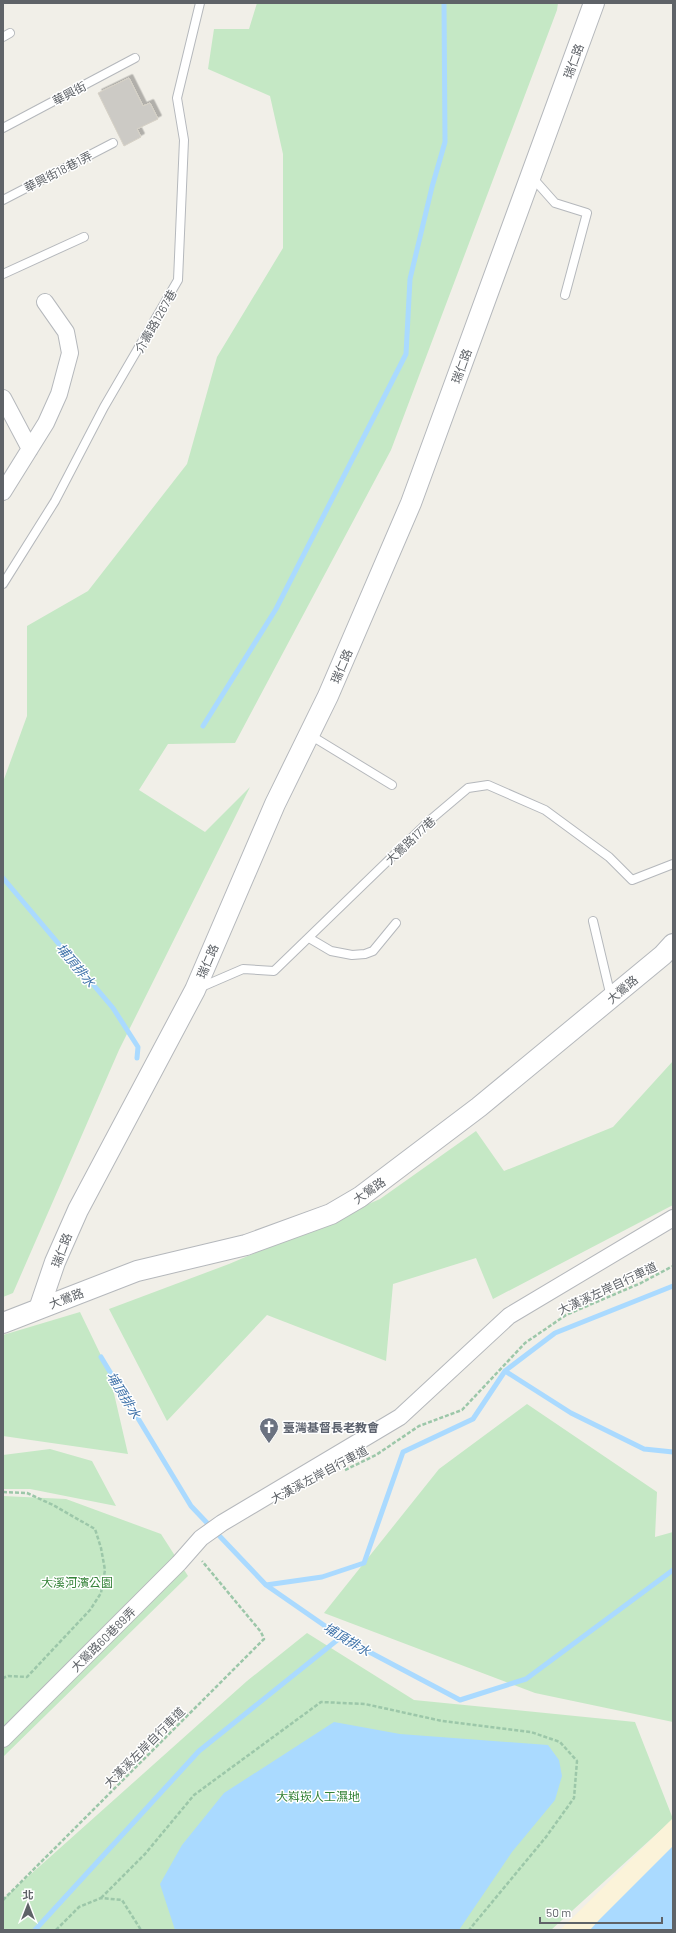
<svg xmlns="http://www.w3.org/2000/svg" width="676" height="1933" viewBox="0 0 676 1933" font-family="Barlow,'Noto Sans TC',sans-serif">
	<defs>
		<filter id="shadow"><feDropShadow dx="3.5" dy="-3.5" stdDeviation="0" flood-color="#0004"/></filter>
	</defs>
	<rect width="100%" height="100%" fill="#f1efe8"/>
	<path fill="#c5e8c5" d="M257,3h301l-1,7 -166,440 -156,293 -67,1 -29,46 66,42 45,-45 -131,263 -106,243 -10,4v-515l24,-66v-90l61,-35 99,-127 30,-107 66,-109v-94l-13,-58 -62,-27 6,-40h35z
		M673,1061v144l-180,94 -17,-41 -83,26 -7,77 -119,-46 -100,106 -58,-112 120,-45 151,-65 96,-68 28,40 109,-44z
		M80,1312l29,60 19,82 -125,-18v-101z
		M527,1404l130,88 -2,45 18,-5v190l-138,-29 -211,-80 115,-144z
		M50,1449l42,12 24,45 -86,-17h-27v-34z
		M3,1496l63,3 95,35 27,42 -185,181z
		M307,1633l107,67 221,22 38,97 -122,111h-548v-31l244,-218z"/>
	<path fill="#fbf3d9" d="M673,1818v112h-113z"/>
	<path fill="#aadaff" d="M334,1722l66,12 148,11 11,15 3,16 -7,24 -43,52 -53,78h-284l-15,-46 22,-39 42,-52z
		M673,1846v84h-83l9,-10z"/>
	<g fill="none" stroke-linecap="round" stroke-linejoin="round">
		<path stroke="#aadaff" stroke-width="5" d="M203,726l73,-117 130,-255 4,-75 22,-92 13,-45 -1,-139
			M3,878l110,130 25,39 -1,11
			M101,1357l90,149 75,79 75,52 119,63 66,-21 147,-109
			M505,1371l66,42 73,36 29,3
			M266,1585l56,-8 42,-14 39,-111 70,-33 32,-48 50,-38 118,-47
			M35,1930l164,-179 142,-114"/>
	</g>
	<path fill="#cccac5" stroke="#d6d1c6" filter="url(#shadow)" d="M129,78l14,28 7,-3 8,16 -21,10 4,8 -17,9 -26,-53z"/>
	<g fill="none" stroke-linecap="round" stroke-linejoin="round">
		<g stroke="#b5b8bc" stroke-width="10">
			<path id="service" d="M3,37l7,-4
				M3,128l132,-70
				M531,176l24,27 32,10 -22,82
				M3,200l110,-57
				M3,274l81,-37
				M3,584l52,-83 49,-94 74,-127 6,-140 -7,-42 23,-95
				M310,735l82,50
				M593,921l18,76
				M309,938l22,13 21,4 13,-1 8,-3 23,-28
				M199,988l44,-19 31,2 155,-150 39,-33 20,-3 57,25 64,47 23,23 41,-16"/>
		</g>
		<g stroke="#b5b8bc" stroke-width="18">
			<path id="minor" d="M3,398l27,51
				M3,492l43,-69 13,-29 11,-41 -4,-21 -21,-30
				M3,1739l176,-176 22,-25 21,-15 178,-106 109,-101 164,-98"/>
		</g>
		<g stroke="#b5b8bc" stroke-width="22">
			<path id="tertiary" d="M39,1309l16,-47 23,-52 117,-220 80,-186 53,-108 83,-193 183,-500
				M3,1323l134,-52 109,-26 85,-31 29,-17 119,-90 184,-152 10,-11"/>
		</g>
		<path stroke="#9cc7a9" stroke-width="2.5" stroke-dasharray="4 2" stroke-linecap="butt" d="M345,1470l31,-15 43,-29 43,-16 63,-67 41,-28 75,-32 32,-17
			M3,1492l24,1 26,12 42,24 6,19 4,22 -4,23 -11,17 -63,67 -19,-1 -5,2
			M101,1898l44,-44 49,-59 127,-93 44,2 77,17 89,11 29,10 17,19 -3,37 -28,39 -77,93
			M3,1900l261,-261 -3,-7 -59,-71
			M56,1930l23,-23 22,-9 21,2 19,30"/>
		<use href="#service" stroke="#fff" stroke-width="8"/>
		<use href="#minor" stroke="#fff" stroke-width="16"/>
		<use href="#tertiary" stroke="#fff" stroke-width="20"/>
	</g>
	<defs>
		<g id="church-pin" transform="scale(1)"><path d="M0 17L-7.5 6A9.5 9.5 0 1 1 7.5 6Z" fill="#6b7280" stroke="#fff"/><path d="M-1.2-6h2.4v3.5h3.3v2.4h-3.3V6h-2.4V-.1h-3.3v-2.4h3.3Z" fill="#fff"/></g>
	</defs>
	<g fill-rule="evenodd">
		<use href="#church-pin" x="269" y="1427"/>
	</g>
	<g text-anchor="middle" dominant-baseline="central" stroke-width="3" stroke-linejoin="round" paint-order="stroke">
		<g font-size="12" fill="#5f6368" stroke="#fff">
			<text transform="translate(573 61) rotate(-70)">瑞仁路</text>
			<text transform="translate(69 93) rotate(-28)">華興街</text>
			<text transform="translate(58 171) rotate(-27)">華興街18巷1弄</text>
			<text transform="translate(155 321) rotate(-60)">介壽路1267巷</text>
			<text transform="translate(461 366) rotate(-70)">瑞仁路</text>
			<text transform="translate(341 666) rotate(-67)">瑞仁路</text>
			<text transform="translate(410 840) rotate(-43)">大鶯路177巷</text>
			<text transform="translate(207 961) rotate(-67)">瑞仁路</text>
			<text transform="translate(622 989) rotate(-40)">大鶯路</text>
			<text transform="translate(369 1190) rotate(-35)">大鶯路</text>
			<text transform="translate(61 1250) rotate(-69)">瑞仁路</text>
			<text transform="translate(607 1288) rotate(-25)">大漢溪左岸自行車道</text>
			<text transform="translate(66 1298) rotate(-21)">大鶯路</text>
			<text transform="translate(319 1474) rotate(-28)">大漢溪左岸自行車道</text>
			<text transform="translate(103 1639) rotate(-45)">大鶯路60巷89弄</text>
			<text transform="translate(144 1747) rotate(-45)">大漢溪左岸自行車道</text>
		</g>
		<g font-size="12" font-weight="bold" fill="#5b616d" stroke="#fff" text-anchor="start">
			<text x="283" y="1427">臺灣基督長老教會</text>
		</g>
		<g font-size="12" fill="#348238" stroke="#fff">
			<text x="77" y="1582">大溪河濱公園</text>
			<text x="318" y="1796">大嵙崁人工濕地</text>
		</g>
		<g font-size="13" font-style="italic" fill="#4174aa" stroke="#fff">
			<text transform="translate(76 965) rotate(50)">埔頂排水</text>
			<text transform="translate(124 1395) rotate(59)">埔頂排水</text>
			<text transform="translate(347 1639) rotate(31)">埔頂排水</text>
		</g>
	</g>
	<rect width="676" height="1933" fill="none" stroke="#5f6368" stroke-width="8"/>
	<g transform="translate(28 1905)" stroke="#ffffff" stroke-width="3" paint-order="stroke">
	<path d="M0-3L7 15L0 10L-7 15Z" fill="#5f6368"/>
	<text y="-6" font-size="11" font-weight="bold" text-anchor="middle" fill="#5f6368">北</text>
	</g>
	<path d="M540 1917v6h122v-6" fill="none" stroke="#5f6368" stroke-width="2"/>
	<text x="546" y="1917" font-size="12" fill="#5f6368" stroke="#ffffff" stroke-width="3" paint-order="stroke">50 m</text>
</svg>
